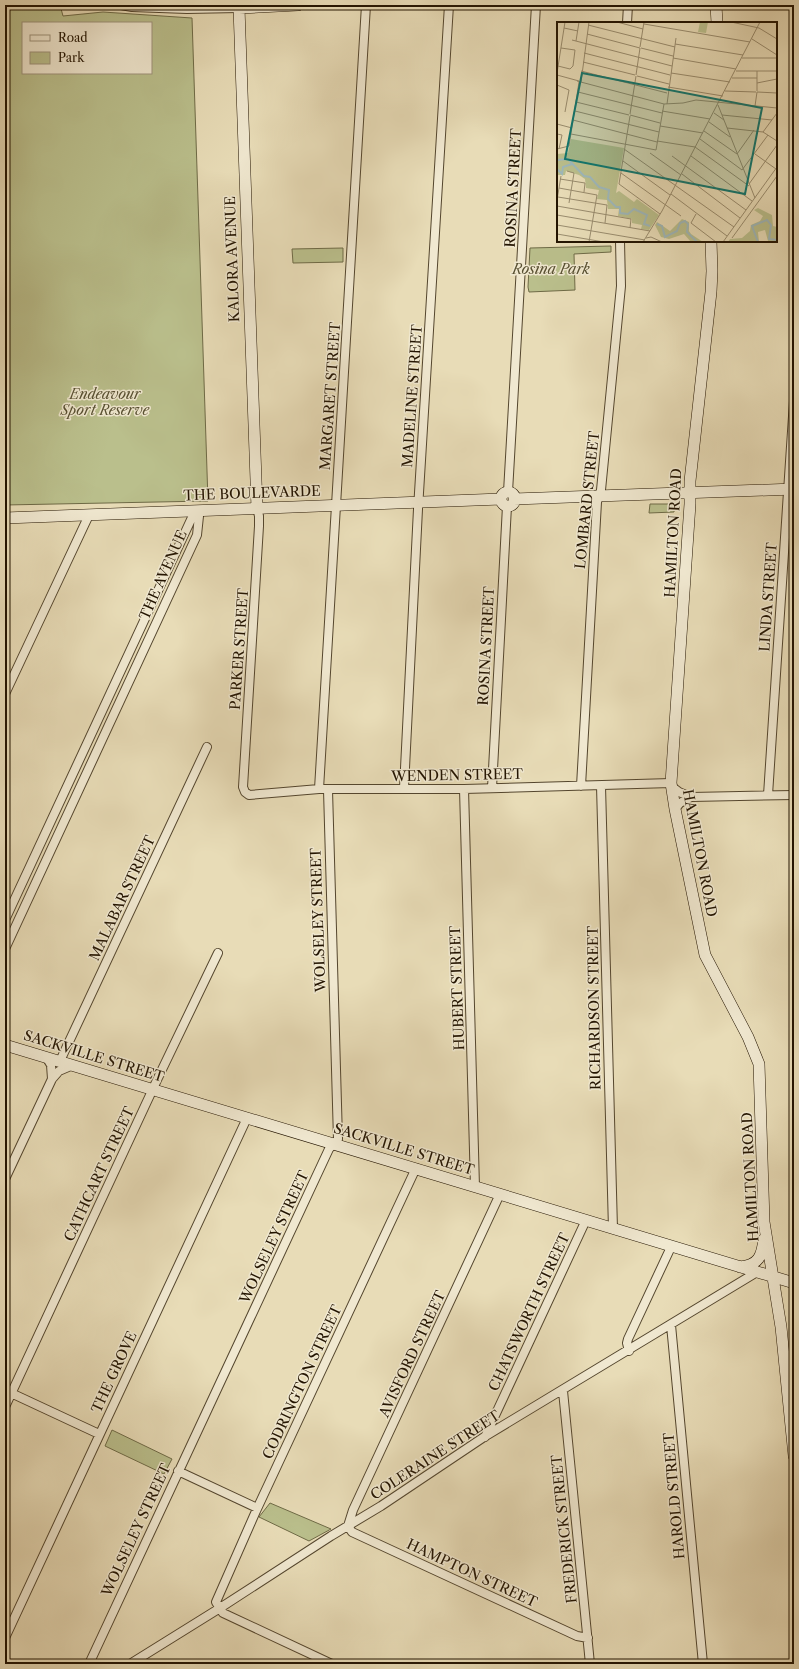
<svg xmlns="http://www.w3.org/2000/svg" width="799" height="1669" viewBox="0 0 799 1669" font-family="'Libre Caslon Text',serif">
	<rect width="100%" height="100%" fill="#e8dcb7"/>
	<filter id="stains"><feTurbulence type="fractalNoise" baseFrequency=".005" numOctaves="4"/><feColorMatrix values="0 0 0 0 .2 0 0 0 0 .09 0 0 0 0 .02 0 0 0 .5 -.17"/></filter>
	<radialGradient id="worn" r=".72"><stop offset=".6" stop-color="#630" stop-opacity="0"/><stop offset="1" stop-color="#630" stop-opacity=".3"/></radialGradient>
	<path fill="#babf8c" stroke="#6e6a46" fill-rule="evenodd" d="M5,5h55l3,11 40,-4 89,6 16,483 -203,4zM23,23h128v50h-128z
		M611,246v6l-37,2 1,36 -46,2 -1,-5 2,-39z
		M343,248v14l-50,1 -1,-14z
		M650,504h25l-1,8 -25,1z
		M112,1430l60,29 -8,15 -59,-28z
		M270,1503l61,26 -22,12 -50,-24z"/>
	<g fill="none" stroke-linecap="round" stroke-linejoin="round">
		<path stroke="#6d7671" stroke-width="2" d="M5,25l6,-20"/>
		<g stroke="#54462e" stroke-width="10">
			<path id="street" d="M121,5l11,2 55,2 52,-1
				M627,23l1,-18
				M508,492l28,-487
				M257,508l2,8v10l-16,261 2,5 4,3 70,-6h145l207,-6
				M5,694l84,-179
				M581,786l16,-284 4,-12 20,-204 -1,-45
				M601,786l12,443
				M671,786l8,6 12,5
				M404,788l14,-279 31,-504
				M492,788l15,-282
				M319,789l47,-784
				M464,789l11,398
				M768,795l26,-394
				M675,809l5,-6 11,-6 103,-2
				M5,920l190,-409
				M5,949l192,-414 2,-19 -4,-5
				M46,1057l5,8 1,14
				M60,1061l147,-314
				M5,1179l47,-100 7,-8 14,-6
				M671,1325l32,339
				M629,1351l-2,-8 1,-4 43,-92
				M563,1391l27,273
				M11,1393l88,41
				M5,1407l152,-327 61,-127
				M485,1437l101,-217
				M178,1471l79,37
				M348,1526l5,-16 147,-316
				M348,1526l4,6 225,104 11,2
				M5,1638l242,-520
				M89,1664l240,-515 9,-10 -10,-349
				M130,1664l90,-56 111,-72 50,-30 103,-69 273,-165
				M332,1664l-109,-51 -7,-11 40,-91 160,-343"/>
		</g>
		<g stroke="#231401" stroke-width="12">
			<path id="secondary" d="M716,5l1,18
				M711,241l1,30 -1,21 -21,189v23l-19,279 4,26 30,146 43,82 11,27 5,158 17,105 13,129
				M501 499a7 7 0 1 1 14 0a7 7 0 1 1-14 0Z
				M514,499l280,-10
				M257,508l-18,-500 59,-3
				M5,518l496,-19
				M5,1045l789,238
				M740,1267c19,-2 22,-11 24,-28"/>
		</g>
		<use href="#street" stroke="#f0e8d0" stroke-width="8"/>
		<use href="#secondary" stroke="#f0e8d0" stroke-width="11"/>
	</g>
	<g text-anchor="middle" dominant-baseline="central" stroke-width="3" stroke-linejoin="round" paint-order="stroke">
		<g font-size="14" fill="#231401" stroke="#f0e8d0">
			<text transform="translate(513 188) rotate(-87)">ROSINA STREET</text>
			<text transform="translate(232 259) rotate(-92)">KALORA AVENUE</text>
			<text transform="translate(330 396) rotate(-86)">MARGARET STREET</text>
			<text transform="translate(412 396) rotate(-86)">MADELINE STREET</text>
			<text transform="translate(252 493) rotate(-2)">THE BOULEVARDE</text>
			<text transform="translate(587 500) rotate(-84)">LOMBARD STREET</text>
			<text transform="translate(673 533) rotate(-87)">HAMILTON ROAD</text>
			<text transform="translate(163 575) rotate(-66)">THE AVENUE</text>
			<text transform="translate(768 597) rotate(-86)">LINDA STREET</text>
			<text transform="translate(486 646) rotate(-87)">ROSINA STREET</text>
			<text transform="translate(239 649) rotate(-86)">PARKER STREET</text>
			<text transform="translate(457 775) rotate(-1)">WENDEN STREET</text>
			<text transform="translate(700 853) rotate(79)">HAMILTON ROAD</text>
			<text transform="translate(122 898) rotate(-65)">MALABAR STREET</text>
			<text transform="translate(318 920) rotate(-92)">WOLSELEY STREET</text>
			<text transform="translate(457 988) rotate(-92)">HUBERT STREET</text>
			<text transform="translate(594 1008) rotate(-91)">RICHARDSON STREET</text>
			<text transform="translate(94 1056) rotate(17)">SACKVILLE STREET</text>
			<text transform="translate(404 1149) rotate(17)">SACKVILLE STREET</text>
			<text transform="translate(99 1174) rotate(-65)">CATHCART STREET</text>
			<text transform="translate(750 1177) rotate(-93)">HAMILTON ROAD</text>
			<text transform="translate(274 1237) rotate(-65)">WOLSELEY STREET</text>
			<text transform="translate(529 1312) rotate(-65)">CHATSWORTH STREET</text>
			<text transform="translate(412 1354) rotate(-65)">AVISFORD STREET</text>
			<text transform="translate(114 1372) rotate(-65)">THE GROVE</text>
			<text transform="translate(302 1382) rotate(-65)">CODRINGTON STREET</text>
			<text transform="translate(435 1455) rotate(-33)">COLERAINE STREET</text>
			<text transform="translate(674 1496) rotate(-95)">HAROLD STREET</text>
			<text transform="translate(564 1529) rotate(-96)">FREDERICK STREET</text>
			<text transform="translate(136 1530) rotate(-65)">WOLSELEY STREET</text>
			<text transform="translate(472 1573) rotate(25)">HAMPTON STREET</text>
		</g>
		<g font-size="14" font-style="italic" fill="#585032" stroke="#f0e8d0">
			<text x="551" y="269">Rosina Park</text>
			<text x="105" y="394">Endeavour<tspan x="105" dy="16">Sport Reserve</tspan></text>
		</g>
	</g>
	<g transform="translate(557 22)">
		<rect width="220" height="220" fill="#e8dcb7"/>
		<path d="M143,0h8l-2,11 -8,-1zM14,117l53,9 -8,45 3,-2 15,11 3,-3 22,16 -10,15 -8,-1 1,-4 -10,-2v-4l-14,-3 1,-7h-11l-1,-9 -10,-1 2,-9 -13,-2 -1,-9 -6,-4 -13,-4 -1,4h-8v-21l11,-1zM201,186l14,7 1,11 4,1v14h-9l-3,-11 -7,2 1,10h-31l2,-3 12,-1 8,-7 1,-6 9,-4 3,-5 -9,-6zM125,197l7,3v9l2,3 12,8h-12l-7,-8 -15,5 -8,-2 -6,-12 2,-3 13,9z" fill="#babf8c"/>
		<path fill="none" stroke="#9eb8bb" stroke-width="2" d="M0,138l11,-1 16,17 6,1 9,10 10,3 -1,9 8,8h4v6l8,1 6,-5 13,6 -3,9 6,2M0,147l5,5 1,-7 9,-3M100,202l5,2 3,11 12,-6 3,-8 5,-2 3,3 -1,8 10,10M201,220l-6,-16 15,-6 4,5 -2,14 8,1"/>
		<path fill="none" stroke="#998c6e" stroke-width="1" d="M60,0l26,7M174,0l28,6 18,11M87,2l106,18M31,3l87,22M7,6l14,3M30,12l53,14M195,17l25,16M15,18l100,26M19,19l3,-19M118,22l68,11M83,25l4,-25M84,26l32,8M27,31l86,22M116,36l63,11M185,36h35M26,40l52,13M1,44l12,3 3,-3 2,-16 -14,-2M24,49l86,22M179,49h41M0,51l8,-51M114,51l59,9M0,53l22,6M79,53l4,-27M80,54l32,8M175,56h25M20,59l87,23 19,-1 13,-3 81,8M24,60l8,-60M200,61l20,-4M0,63l12,5 -4,22M111,65l55,9M168,69l31,1M200,69v-20M21,70l84,21M200,70l20,1M19,80l53,13M110,82l9,-66M161,83l37,93M198,84l2,-14M18,89l84,21M105,89l48,8M157,91l10,7M73,92l6,-38M73,93l30,8M165,93l50,5M73,94l-11,68 41,30M16,98l84,22M152,100l21,15M0,102l15,4M103,104l43,7M170,106l36,4 14,9M147,109l33,23M206,110l14,-19M0,112l5,1 -3,14M14,112l85,16 8,-46M143,117l42,31 26,-35M100,119l38,6 54,39M0,127l12,-3 10,-64M67,127l110,78M93,131l31,22M180,132l17,-24M198,132l21,15M115,134l74,54M134,134l61,45M66,139l47,34M10,149l7,2 -5,30M64,151l60,43M125,152l58,44M3,157l25,4 -1,9M192,162l28,-39M2,166l38,7 -8,47M114,172l56,42M1,175l49,8 -2,18M0,178l4,-24M0,184l74,13 -1,9M139,192l-5,9 25,19M0,193l93,16M0,203l88,15M0,212l47,8M89,216l5,-1 11,5M175,216l45,-62M86,220l19,-31 98,-189M166,220l54,-75"/>
		<path fill="#0f766e" fill-opacity="0.15" stroke="#0f766e" stroke-width="2" d="M25,51l180,35 -17,86 -180,-35z"/>
		<rect width="220" height="220" fill="none" stroke="#231401" stroke-width="2"/>
	</g>
	<rect width="799" height="1669" fill="none" stroke="#e8dcb7" stroke-width="20"/>
	<rect x="6" y="6" width="787" height="1657" fill="none" stroke="#231401" stroke-width="2"/>
	<rect x="10" y="10" width="779" height="1649" fill="none" stroke="#231401"/>
	<rect x="22" y="22" width="130" height="52" fill="#f0e8d0" stroke="#9e937d"/>
	<rect x="30" y="35" width="20" height="6" fill="#f0e8d0" stroke="#9e937d"/>
	<text x="58" y="42" font-size="12" fill="#231401">Road</text>
	<rect x="30" y="52" width="20" height="12" fill="#babf8c" stroke="#9e937d"/>
	<text x="58" y="62" font-size="12" fill="#231401">Park</text>
	<rect width="100%" height="100%" filter="url(#stains)"/>
	<rect width="100%" height="100%" fill="url(#worn)"/>
</svg>
